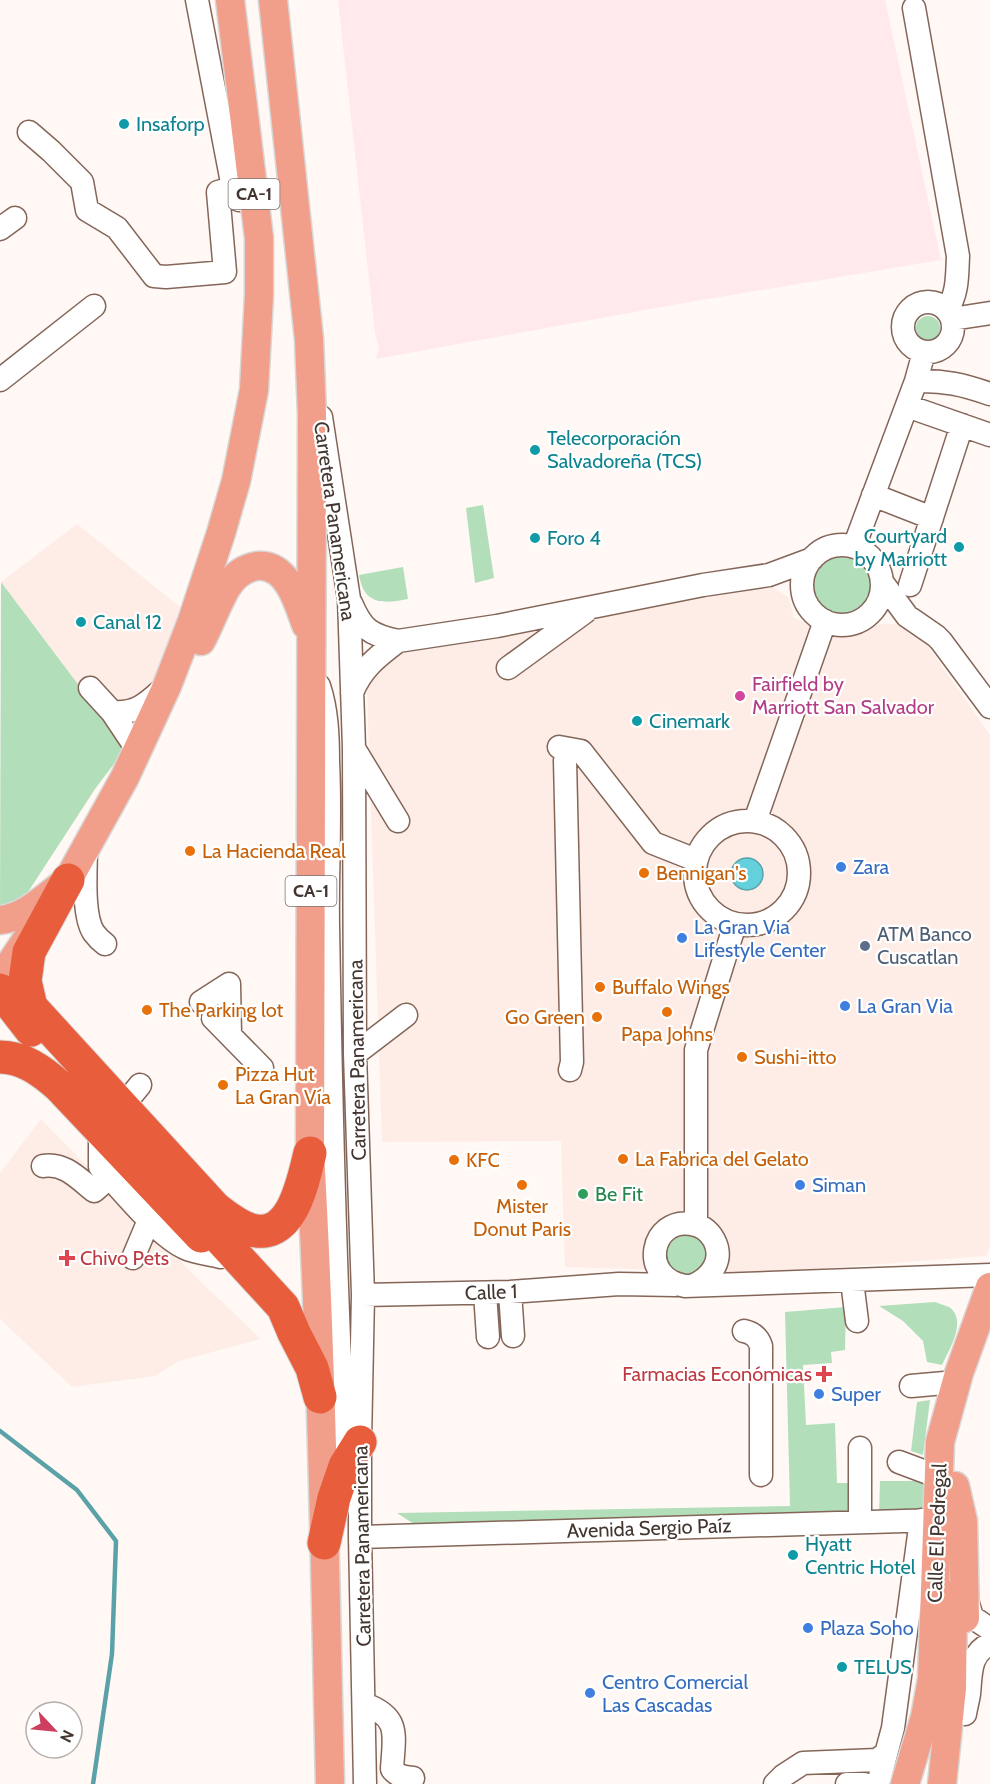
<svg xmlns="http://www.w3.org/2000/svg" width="990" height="1784" viewBox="0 0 990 1784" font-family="Cabin,sans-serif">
	<rect width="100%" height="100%" fill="#fff8f5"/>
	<path fill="#feede6" d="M77,524l103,83 -30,93 -24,48 -125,-166z
		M766,583l23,15 5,20 53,19 32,-13h19l20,8 72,103v512l-4,9 -224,17 -197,-6 -4,-126 -179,1 -15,-452 11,-23 17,-13 347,-67z
		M41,1119l159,162 61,58 -82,22 -24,15 -83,11 -72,-68v-146z"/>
	<path fill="#ffe9ed" d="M338,0h547l56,260 -263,44 -302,55 3,-10 -4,-16z"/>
	<path fill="#b2dfba" d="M916 328a12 12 0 1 1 24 0a12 12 0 1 1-24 0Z
		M483,505l11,73 -19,5 -9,-75z
		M812 586a29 29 0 1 1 58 0a29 29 0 1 1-58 0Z
		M403,567l5,32c-25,5 -44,6 -49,-24z
		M1,582l125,166 -31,41 -78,120 -17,2z
		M679,1232l22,4 9,21 -13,20 -23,-1 -11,-28z
		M935,1302c4,2 10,3 14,5 19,13 0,43 -7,58l-15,-3 -4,-21 -20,-20 -24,-15z
		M846,1307l-1,43 -14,2 1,11 -29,2 3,60 29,-2 2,60h13l1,34 -434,9 -20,-13 393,-7 -5,-194z
		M930,1400l-7,55 -12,-4 6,-49z
		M880,1481h43l1,31 -45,3z"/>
	<path fill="#64d0dc" stroke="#5aa2a8" stroke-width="1.5" d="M731 874a16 16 0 1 1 32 0a16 16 0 1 1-32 0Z"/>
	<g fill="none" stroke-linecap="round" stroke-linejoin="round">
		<path stroke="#5aa2a8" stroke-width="4.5" d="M0,1431l77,59 39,51 -4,113 -19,130"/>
		<g stroke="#846659" stroke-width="25">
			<path id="minor" d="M197,0l36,188 6,12
				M914,8l44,248c-1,20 0,37 -11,54
				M29,132l22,19 31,31 5,28 30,18 37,48 12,1 59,-5 -7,-80 15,-4
				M0,229l15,-11
				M903 327a25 25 0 1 1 50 0a25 25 0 1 1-50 0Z
				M952,319l38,-6
				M0,380l94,-74
				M916,381c28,-1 48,4 74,13
				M907,406l83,29
				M321,417l28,182 5,149 1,306 8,241 -3,147v95l5,247
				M873,495l59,23
				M802 585a40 40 0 1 1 80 0a40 40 0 1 1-80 0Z
				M854,547l62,-166 8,-29
				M882,582l25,34 29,20 5,5 49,66
				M910,585l52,-160
				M351,603c11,26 19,32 47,38l99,-15 206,-41 66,-10 43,-16
				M508,668l77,-56
				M319,686c8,24 9,50 9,76 3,55 -1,109 0,164 3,180 7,360 17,540
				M90,688l22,24 26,39
				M352,693c9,-24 26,-37 46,-52
				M112,712c25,2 35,-9 53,-25
				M559,747l22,4 72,92 43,17
				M355,750l43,71
				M565,760l7,302 -2,8
				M695 873a52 52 0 1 1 104 0a52 52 0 1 1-104 0Z
				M755,821l70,-200
				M86,847c0,22 -4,69 8,86 3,4 7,8 11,11
				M229,984l1,51
				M201,1002l28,-18
				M213,1018l49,50
				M355,1054l51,-39
				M122,1107l18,-22
				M100,1129v38c21,22 58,69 85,81 11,5 24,6 36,9
				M43,1166c21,-4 36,13 51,25l16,-14
				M696,1225v-175l39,-126
				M133,1258l16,-38
				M852,1281l5,40
				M694,1285c18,-8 30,-26 20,-45 -5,-9 -13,-15 -23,-16 -39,-7 -54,53 -6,62l305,-11
				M510,1292l3,44
				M485,1293l3,44
				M363,1295l147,-3 109,-8 56,1
				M744,1331c9,2 14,6 17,15v129
				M911,1386l45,-4
				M860,1448v74
				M899,1462l40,15
				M360,1537l577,-17
				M966,1597l6,20 18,12
				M364,1704c37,13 30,31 28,65 5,7 12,8 21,9
				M965,1714c1,-7 3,-13 4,-20 2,-19 0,-41 21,-50
				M775,1784l8,-8 20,-13 74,-3 8,-6
				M847,1784h17
				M878,1784l15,-56 28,-208"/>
		</g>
		<g stroke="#d9d7d6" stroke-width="31">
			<path id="major" d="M273,0l36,339 3,76 -2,738c12,210 15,421 20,631
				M201,641c9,-17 16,-37 26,-54 7,-11 17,-19 30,-21 30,-3 41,36 49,59
				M56,897l12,-17 57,-103 42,-91 25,-65 29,-88 15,-52 18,-91 5,-95v-57l-29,-238
				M0,920c25,-2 48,-25 68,-40
				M0,979l33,-49
				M955,1486l8,35 2,97
				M905,1784l20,-67 7,-38 8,-237 19,-69 31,-86
				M942,1784l10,-96 1,-93"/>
		</g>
		<g stroke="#d9d7d6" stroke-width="35">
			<path id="highway" d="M68,880l-39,72 -4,29 6,26 184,201c10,8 23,18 36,22 42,11 52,-50 59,-77
				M0,990l31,40
				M0,1057c23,0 42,14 59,29l142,150
				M192,1208l91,99 11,26 18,35 8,29
				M324,1543l10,-45 11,-32 15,-24"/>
		</g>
		<use href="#minor" stroke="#fff" stroke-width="22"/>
		<use href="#major" stroke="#f19e8a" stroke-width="28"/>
		<use href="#highway" stroke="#e85d3c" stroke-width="33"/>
	</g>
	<g fill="#0f9aa8" stroke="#fff" stroke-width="2">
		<circle cx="124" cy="124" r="6"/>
		<circle cx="535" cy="450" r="6"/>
		<circle cx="535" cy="538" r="6"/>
		<circle cx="959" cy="547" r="6"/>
		<circle cx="81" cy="622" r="6"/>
		<circle cx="637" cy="721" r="6"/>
		<circle cx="793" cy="1555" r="6"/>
		<circle cx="842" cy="1667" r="6"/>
	</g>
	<circle fill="#d1479c" stroke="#fff" stroke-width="2" cx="740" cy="696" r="6"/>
	<g fill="#e8710a" stroke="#fff" stroke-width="2">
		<circle cx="190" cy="851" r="6"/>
		<circle cx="644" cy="873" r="6"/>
		<circle cx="600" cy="987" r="6"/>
		<circle cx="147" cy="1010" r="6"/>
		<circle cx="667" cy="1012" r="6"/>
		<circle cx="597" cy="1017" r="6"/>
		<circle cx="742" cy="1057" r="6"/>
		<circle cx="223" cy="1085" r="6"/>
		<circle cx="623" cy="1159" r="6"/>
		<circle cx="454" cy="1160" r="6"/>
		<circle cx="522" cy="1185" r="6"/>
	</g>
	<g fill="#3f7fe0" stroke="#fff" stroke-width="2">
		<circle cx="841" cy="867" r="6"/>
		<circle cx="682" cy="938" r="6"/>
		<circle cx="845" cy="1006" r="6"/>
		<circle cx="800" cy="1185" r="6"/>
		<circle cx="819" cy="1394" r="6"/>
		<circle cx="808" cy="1628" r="6"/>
		<circle cx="590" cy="1693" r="6"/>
	</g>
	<circle fill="#5c6f8a" stroke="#fff" stroke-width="2" cx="865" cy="946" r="6"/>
	<circle fill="#2e9e5b" stroke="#fff" stroke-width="2" cx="583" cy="1194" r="6"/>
	<g fill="#e0444e" stroke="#fff" stroke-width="2">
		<path d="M64 1249h6v6h6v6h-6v6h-6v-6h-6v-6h6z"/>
		<path d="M821 1365h6v6h6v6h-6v6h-6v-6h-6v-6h6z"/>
	</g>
	<g text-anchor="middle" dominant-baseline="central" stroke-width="4.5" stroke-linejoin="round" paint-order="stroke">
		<g fill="#fff" stroke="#7b726e" stroke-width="1.5">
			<rect x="228.5" y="179" width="51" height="30" rx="4.5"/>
			<rect x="285.5" y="876" width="51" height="30" rx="4.5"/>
		</g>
		<g font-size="18" font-weight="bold" fill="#433630">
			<text x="254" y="194">CA-1</text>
			<text x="311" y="891">CA-1</text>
		</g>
		<g font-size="20" fill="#0d838f" stroke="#fff" text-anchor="start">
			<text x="136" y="124">Insaforp</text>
			<text x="547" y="438">Telecorporación<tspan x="547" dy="23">Salvadoreña (TCS)</tspan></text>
			<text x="947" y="536" text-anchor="end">Courtyard<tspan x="947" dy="23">by Marriott</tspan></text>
			<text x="547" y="538">Foro 4</text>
			<text x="93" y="622">Canal 12</text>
			<text x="649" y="721">Cinemark</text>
			<text x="805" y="1544">Hyatt<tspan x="805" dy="23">Centric Hotel</tspan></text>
			<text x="854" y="1667">TELUS</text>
		</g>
		<g font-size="20" fill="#433630" stroke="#fff">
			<text transform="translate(335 521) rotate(82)">Carretera Panamericana</text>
			<text transform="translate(357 1060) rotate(-91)">Carretera Panamericana</text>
			<text transform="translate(491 1292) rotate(-2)">Calle 1</text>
			<text transform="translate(649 1528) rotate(-2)">Avenida Sergio Paíz</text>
			<text transform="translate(937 1533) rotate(-88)">Calle El Pedregal</text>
			<text transform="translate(362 1546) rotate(-91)">Carretera Panamericana</text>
		</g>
		<g font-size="20" fill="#b23c85" stroke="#fff" text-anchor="start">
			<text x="752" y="684">Fairfield by<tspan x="752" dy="23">Marriott San Salvador</tspan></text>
		</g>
		<g font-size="20" fill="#c56008" stroke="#fff" text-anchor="start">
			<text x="202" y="851">La Hacienda Real</text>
			<text x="656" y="873">Bennigan's</text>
			<text x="612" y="987">Buffalo Wings</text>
			<text x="159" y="1010">The Parking lot</text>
			<text x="585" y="1017" text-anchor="end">Go Green</text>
			<text x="667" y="1034" text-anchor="middle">Papa Johns</text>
			<text x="754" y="1057">Sushi-itto</text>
			<text x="235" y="1074">Pizza Hut<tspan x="235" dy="23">La Gran Vía</tspan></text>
			<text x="635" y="1159">La Fabrica del Gelato</text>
			<text x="466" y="1160">KFC</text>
			<text x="522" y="1206" text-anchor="middle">Mister<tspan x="522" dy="23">Donut Paris</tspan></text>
		</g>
		<g font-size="20" fill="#366cbe" stroke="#fff" text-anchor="start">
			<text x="853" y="867">Zara</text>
			<text x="694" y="927">La Gran Via<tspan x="694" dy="23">Lifestyle Center</tspan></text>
			<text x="857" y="1006">La Gran Via</text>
			<text x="812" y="1185">Siman</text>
			<text x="831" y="1394">Super</text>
			<text x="820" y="1628">Plaza Soho</text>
			<text x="602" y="1682">Centro Comercial<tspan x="602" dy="23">Las Cascadas</tspan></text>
		</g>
		<g font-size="20" fill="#4e5e75" stroke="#fff" text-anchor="start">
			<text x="877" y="934">ATM Banco<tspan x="877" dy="23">Cuscatlan</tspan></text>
		</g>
		<g font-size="20" fill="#27864d" stroke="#fff" text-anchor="start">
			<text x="595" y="1194">Be Fit</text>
		</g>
		<g font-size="20" fill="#be3a42" stroke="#fff" text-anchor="start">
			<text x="80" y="1258">Chivo Pets</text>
			<text x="812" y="1374" text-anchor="end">Farmacias Económicas</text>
		</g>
	</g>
	<g transform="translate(54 1730) rotate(116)"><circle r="28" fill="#ffffff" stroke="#b4afac" stroke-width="1.5"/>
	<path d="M0-4.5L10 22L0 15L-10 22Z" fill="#ce3e5e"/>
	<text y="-9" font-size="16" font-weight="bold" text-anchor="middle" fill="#433630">N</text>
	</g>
</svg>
